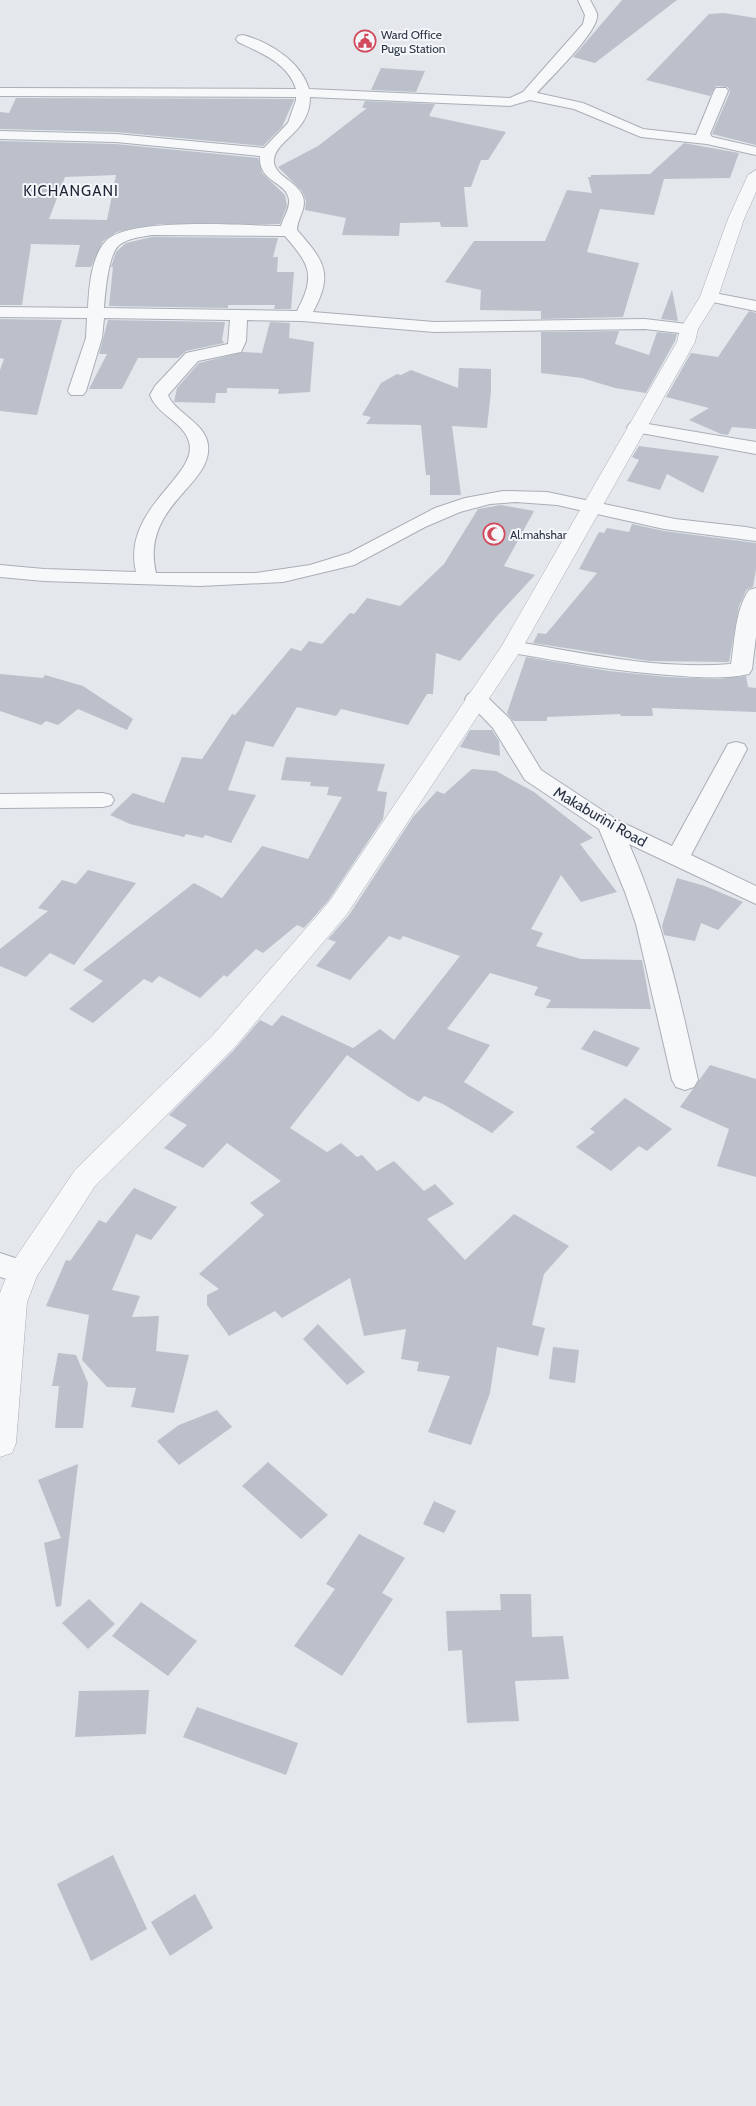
<svg xmlns="http://www.w3.org/2000/svg" width="756" height="2106" viewBox="0 0 756 2106" font-family="Cabin,sans-serif">
	<rect width="100%" height="100%" fill="#e4e7ec"/>
	<path fill="#bbc0ca" fill-rule="evenodd" d="M622,0h55l-82,63 -22,-6z
		M724,13l32,5v127l-44,-11 18,-42 -2,-5 -12,-1 -6,10 -64,-16 63,-66z
		M381,68l44,3 -9,21 -45,-2z
		M16,98l278,1v1l-12,27 -19,19 -147,-14 -116,-3v-17l9,1z
		M365,101l70,3 -6,12 77,16 -18,28h-7l-10,27h-7l4,40h-27l-1,-5 -40,1 -1,13 -57,-1 4,-17 -41,-8 1,-9 -4,-10 -24,-24 40,-21 49,-38h-5z
		M0,141l116,3 142,14 4,15 23,22 2,11 -7,18h-119l-44,8 -14,9 -12,26h-16l5,-22 -49,-1 -9,61h-22zM116,175l-9,45 -58,-1 16,-42z
		M684,143l55,10 -9,25 -66,1 -10,36 -54,-6 -13,43 52,11 -16,54 -82,2v-8l-61,-1 1,-20 -36,-8 29,-41h71l22,-51 25,3 -4,-16h3v-2l59,-1z
		M152,237l126,1 -5,19h5l-1,15h17l-3,37h-17l1,-4h-47v3l-119,-2 4,-39h-2l5,-15 10,-9z
		M672,290l6,31 -17,-2z
		M749,311l7,2v116l-24,-2 -4,8 -7,-1 -32,-14 20,-12 -43,-11 25,-44 27,4z
		M0,319l62,1 -25,95 -37,-4v-41l4,-11 -4,-1z
		M108,320l117,2 -3,18 2,3 -38,8 -8,7h-40l-16,31h-33l18,-35h-8z
		M270,322l20,1 -1,15 25,4 -4,50 -32,2 1,-5 -52,-1v5h-11l-1,10 -41,-1 3,-14 22,-25 44,-11 19,1z
		M619,331l-4,13 34,11 8,-23 20,2 -2,7 -29,52 -31,-5 -33,-10 -41,-5v-41z
		M459,368l32,1v22l-4,37 -35,-2 9,69h-31v-20h-4l-5,-50 -55,-1 5,-7 -9,-2 19,-32 16,-9 4,1 10,-5 47,18z
		M639,446l30,4 50,6 -16,37 -36,-19 -7,16 -33,-9 12,-21 -7,-3z
		M501,505l33,6 -30,55 31,9 -37,40 -38,46 -24,-8 -3,41h-6l-19,31 -67,-16 -5,7 -39,-9 -24,40 -27,-6 -18,49 28,5 -25,48 -26,-8 -2,3 -17,-4 -2,3 -54,-13 -20,-9 23,-22 31,10 18,-46 20,2 30,-45 3,1 56,-67 10,3 8,-10 13,3 28,-31 4,1 13,-16 33,8 44,-42 34,-55z
		M632,524l32,7 92,12v26l-3,18 -6,2 -8,17 -10,56 -80,-1 -116,-18 5,-10 8,1 51,-61 -18,-4 20,-37 5,1 3,-5 22,4z
		M526,657l83,14 59,6 51,2 27,-3 2,11 8,1v24l-104,-4 1,8h-32l-1,-2 -73,3v4h-34l-6,-8z
		M0,674l43,4 2,-3 38,11 50,33 -6,11 -49,-21 -20,16 -12,-4 -5,4 -41,-14z
		M470,730h22l7,11 1,15 -40,-9z
		M286,757l99,7 -8,27 10,1 -4,27 -55,82 -24,27 -7,-3 -34,28 -7,-4 -29,28 -3,-2 -24,23 -41,-22 -7,7 -8,-4 -51,44 -24,-14 34,-28 -20,-11 111,-87 28,15 40,-52 46,13 34,-62 -15,-2 2,-8 -19,-1 1,-4 -30,-2z
		M472,769l24,2 38,21 59,46 -13,6 37,48 -36,10 -20,-27 -30,54 12,4 -7,13 45,13 61,1 9,49 -105,-1 5,-8 -17,-5 4,-8 -48,-14 -43,56 43,16 -26,37 50,30 -22,21 -49,-29 -19,-8 -5,6 -10,-5 -62,-42 -57,73 37,24 14,-9 16,14 5,-2 15,16 17,-10 30,30 11,-7 19,20 -27,15 38,41 49,-46 55,32 -25,28 -12,51 13,3 -7,28 -41,-9 -7,46 -19,52 -43,-13 22,-56 -33,-5 2,-9 -18,-3 5,-30 -42,7 -14,-58 -68,40 -7,-7 -46,25 -22,-31v-10l12,-6 -20,-15 65,-59 -14,-12 31,-22 -54,-38 -24,25 -39,-20 23,-23 -18,-10 65,-65 26,-30 12,6 10,-11 71,33 27,-19 14,11 66,-84 -57,-20 -3,4 -11,-4 -39,44 -34,-14 20,-24 -8,-3 21,-24 64,-98 24,-26 7,3z
		M88,870l48,13 -62,82 -24,-12 -24,24 -26,-11v-17l48,-38 -10,-3 24,-28 14,4z
		M677,878l28,8 38,16 -25,28 -17,-7 -6,18 -31,-6 -2,-9z
		M594,1030l46,18 -13,19 -46,-18z
		M710,1065l46,14v98l-39,-11 12,-37 -49,-22z
		M625,1098l47,31 -25,22 -8,-5 -28,25 -35,-24 19,-15 -5,-3z
		M134,1188l43,19 -26,33 -15,-6 -24,56 28,6 -8,21 27,-1 -3,35 33,4 -15,58 -43,-6 5,-19 -29,-1 -25,-27 7,-45 -43,-9 20,-46 4,1 29,-41 7,3z
		M318,1324l47,48 -18,13 -44,-46z
		M553,1347l26,3 -4,33 -26,-4z
		M58,1353l18,2 12,28 -5,45h-28l4,-42h-7z
		M217,1410l15,17 -53,38 -22,-24 22,-16z
		M268,1462l60,53 -27,24 -59,-53z
		M78,1464l-17,142 -5,1 -12,-64 17,-5 -23,-58z
		M434,1501l22,10 -12,22 -21,-9z
		M359,1534l46,24 -23,35 11,6 -51,77 -48,-30 41,-57 -9,-5z
		M500,1594h31l1,43 31,-1 6,43 -54,2 4,40 -52,2 -5,-73 -14,1 -2,-40 55,-1z
		M89,1599l26,25 -27,25 -26,-26z
		M141,1602l56,39 -29,35 -56,-40z
		M149,1690l-3,44 -71,3 4,-46z
		M197,1707l101,36 -12,32 -103,-38z
		M113,1855l34,74 -56,32 -34,-77z
		M195,1894l18,34 -43,28 -19,-34z"/>
	<g fill="none" stroke-linecap="round" stroke-linejoin="round">
		<g stroke="#a9aeb7" stroke-width="2">
			<path id="minor" d="M578,0h12c2,4 6,10 7,14 3,17 -48,65 -60,79l46,10 60,26 53,6 18,-44 2,-3h10l2,3 -18,43 2,3 44,10v8l-49,-11 -66,-7 -67,-28 -44,-9 -20,6 -200,-9c0,35 -33,42 -36,62 -2,17 24,22 29,38 4,11 -6,22 -6,33 27,31 37,43 16,82l121,10 211,-3 50,6 2,4 -2,4 -6,1 -44,-5 -211,3 -132,-11 -55,-1 -1,21 -5,11 -43,9 -30,34c6,17 38,28 40,50 5,41 -68,60 -52,128h100l54,-8 39,-12 86,-45 30,-10 38,-7 44,1 128,27 71,8 10,2v12l-92,-12 -107,-24 -41,-3 -26,2 -30,8 -35,15 -71,38 -71,17 -83,4 -156,-5 -44,-4v-12l44,4 92,3c-15,-64 63,-96 53,-130 -5,-20 -32,-27 -39,-47l5,-9 31,-33 42,-9 2,-24 -126,-2 -2,20 -16,53 -3,4h-12l-3,-4 18,-53 1,-20 -87,-1v-10l88,1c1,-20 3,-50 17,-66 21,-26 141,-16 176,-16 2,-8 9,-17 8,-26 -2,-19 -31,-17 -29,-44l-144,-14 -116,-3v-8l116,3 148,14 24,-25 8,-23v-3l-296,-1v-8l296,1c-8,-26 -35,-36 -58,-47l-2,-3 2,-3 5,-1c27,7 58,27 66,54l201,9 13,-6 60,-68 2,-9zM152,235l133,1c25,29 31,39 12,75l-193,-3c1,-14 4,-51 14,-62 9,-8 23,-9 34,-11z
				M709,292l47,9v10l-53,-11 -2,-3z
				M636,422l120,20v12l-126,-23 -3,-4 3,-4z
				M756,588v48l-4,33 -3,5c-27,6 -54,3 -81,1 -53,-4 -104,-13 -156,-22l-7,-2 -3,-4 3,-4 7,-2c71,12 146,29 219,23 4,-24 4,-54 18,-74z
				M476,692l8,2 26,25 31,51 76,50 55,26 56,-102 8,-2 8,2 3,5 -56,106 65,31v18l-127,-60c34,77 51,154 69,236l-4,7 -9,3 -9,-3 -4,-7 -36,-156 -11,-32 -26,-63 -74,-49 -32,-52 -28,-29 3,-5z
				M103,793l8,2 3,5 -3,5 -8,2 -103,1v-14z
				M0,1253l33,11 5,8 -5,8 -10,4 -23,-7z"/>
		</g>
		<g stroke="#a9aeb7" stroke-width="1">
			<path id="tertiary" d="M756,170v22l-12,27 -26,78 -20,32 -3,13 -172,305 -176,267 -114,135 -138,137 -58,90 -10,26 -11,141 -4,10 -12,4v-164l12,-30 63,-93 138,-135 116,-133 172,-255 176,-305 3,-13 20,-32 28,-78 20,-44z"/>
		</g>
		<use href="#minor" fill="#f7f8fa" fill-rule="evenodd"/>
		<use href="#tertiary" fill="#f7f8fa" fill-rule="evenodd"/>
	</g>
	<defs>
		<g id="civic-ring" transform="scale(1.125)"><circle r="9.5" fill="#f4f6f9" stroke="#d1495b" stroke-width="1.5"/><path d="M-.6-6.5H3V-4.5H.6V-3L4-1V1h2V6H-6V1h2V-1L-.6-3ZM-1.2 2.5V6h2.4V2.5Z" fill="#d1495b"/></g>
		<g id="mosque-ring" transform="scale(1.125)"><circle r="9.5" fill="#f4f6f9" stroke="#d1495b" stroke-width="1.5"/><path d="M3.5-4.9A6 6 0 1 0 3.5 4.9A5 5 0 1 1 3.5-4.9Z" fill="#d1495b"/></g>
	</defs>
	<g fill-rule="evenodd">
		<use href="#civic-ring" x="365" y="41"/>
		<use href="#mosque-ring" x="494" y="534"/>
	</g>
	<g text-anchor="middle" dominant-baseline="central" stroke-width="4" stroke-linejoin="round" paint-order="stroke">
		<g font-size="12" fill="#2b3445" stroke="#f4f6f9" text-anchor="start">
			<text x="381" y="34">Ward Office<tspan x="381" dy="14">Pugu Station</tspan></text>
			<text x="510" y="534">Al.mahshar</text>
		</g>
		<g font-size="15" letter-spacing="1" fill="#1d2536" stroke="#f4f6f9">
			<text x="71" y="191">KICHANGANI</text>
		</g>
		<g font-size="15" fill="#2b3445" stroke="#f4f6f9">
			<text transform="translate(600 817) rotate(30)">Makaburini Road</text>
		</g>
	</g>
</svg>
